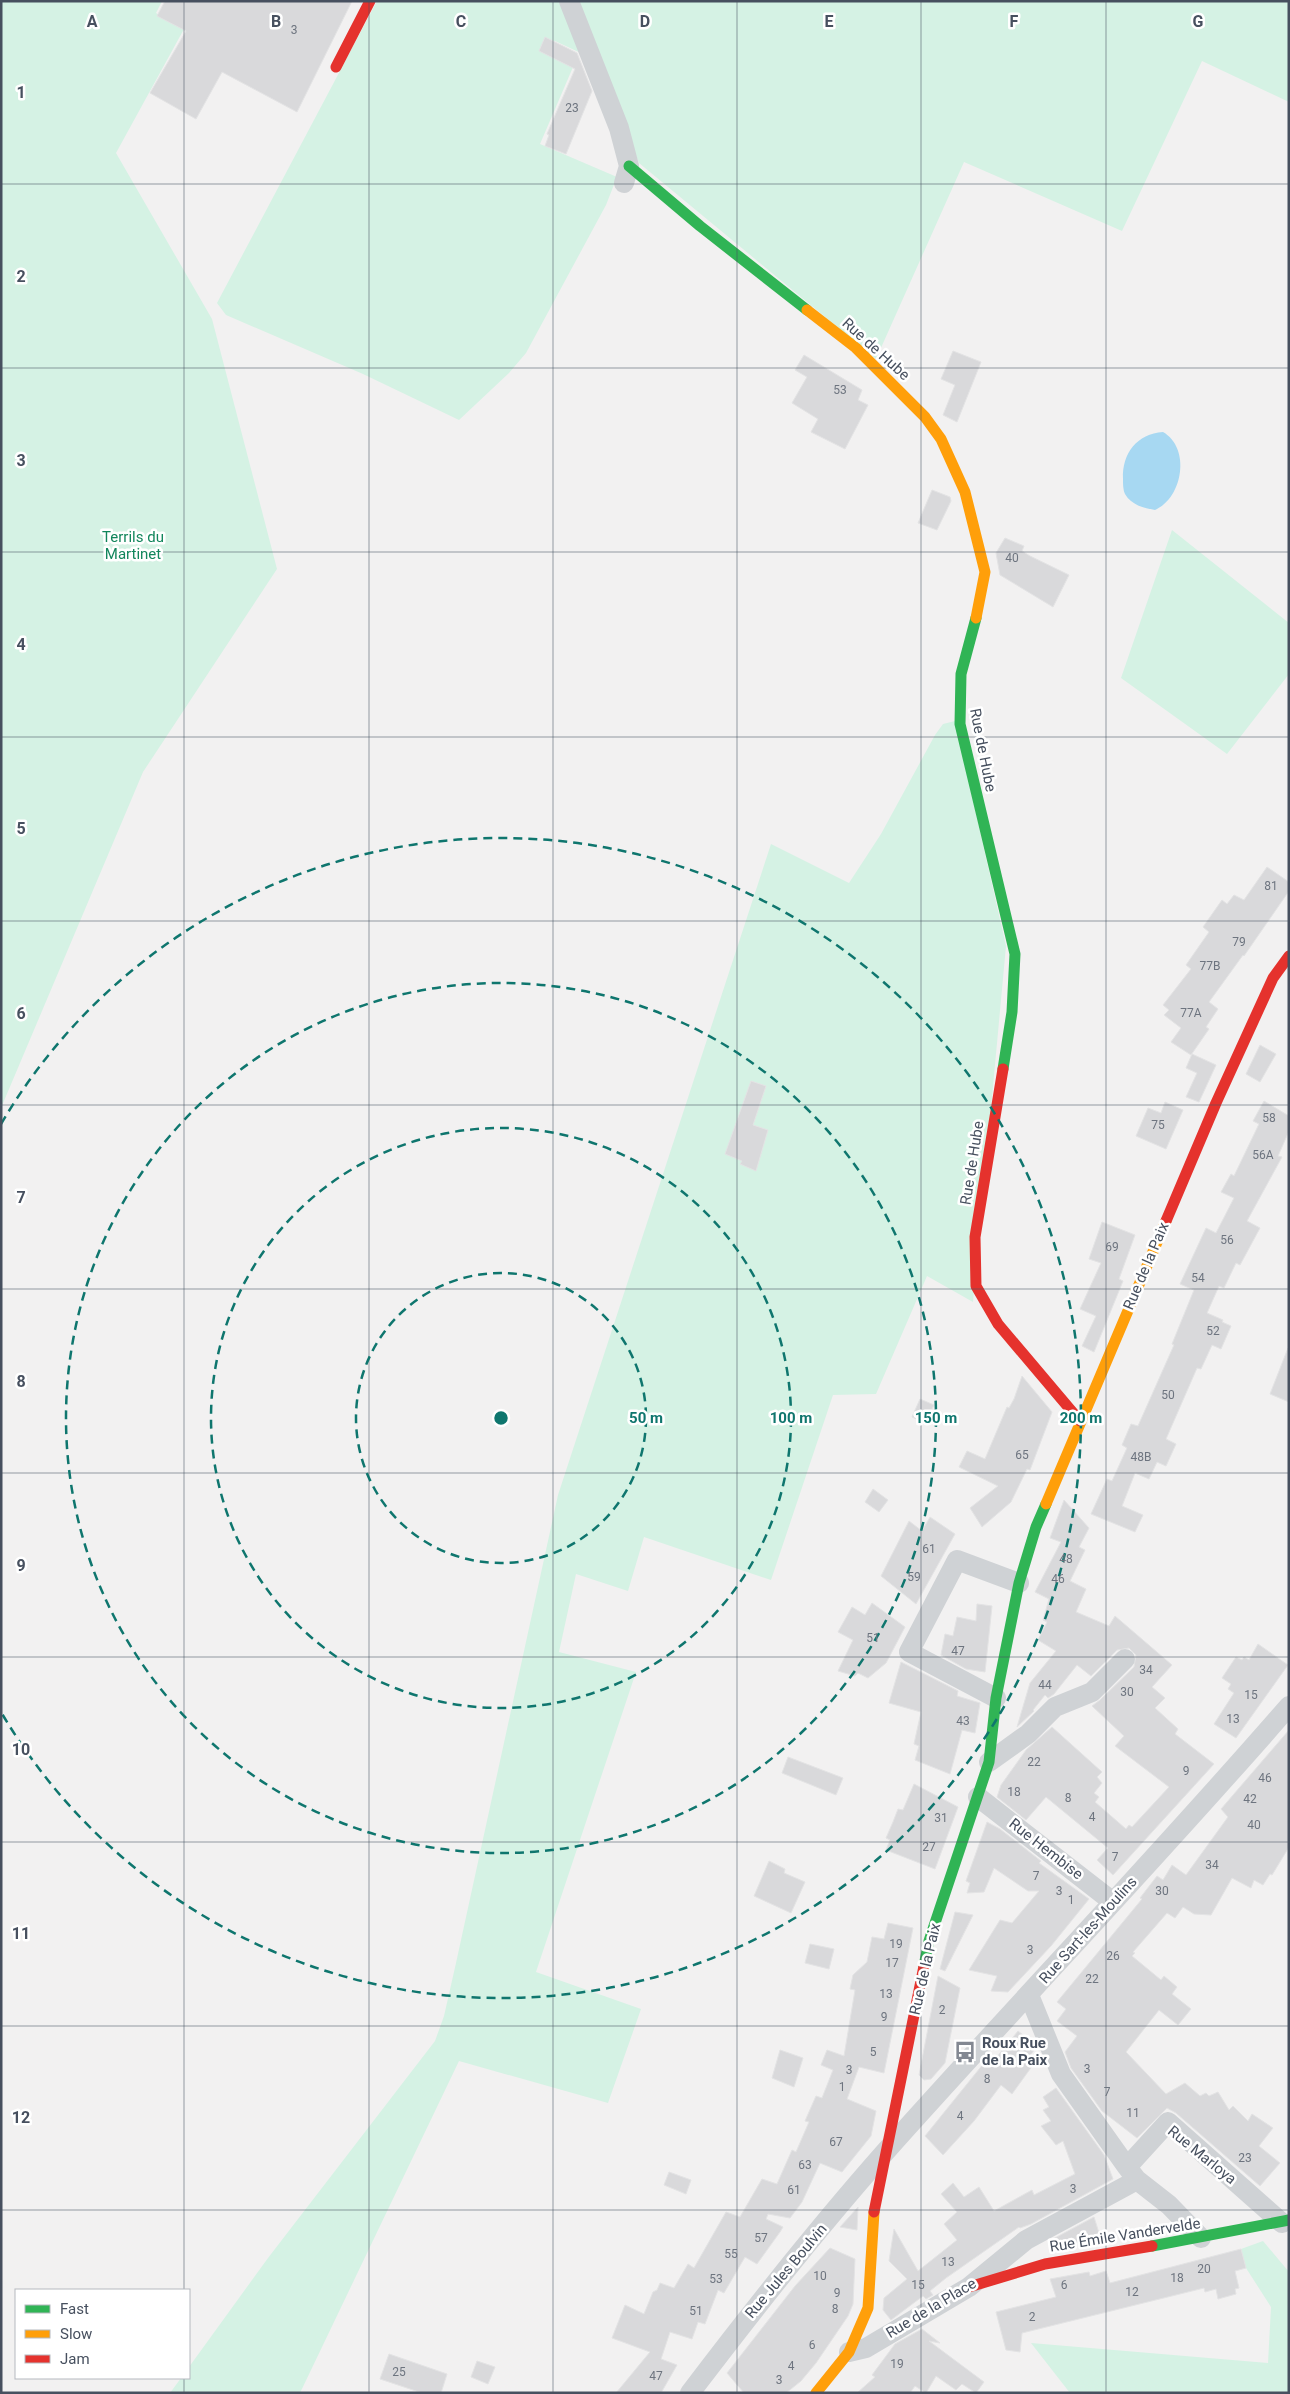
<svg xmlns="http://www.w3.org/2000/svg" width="1290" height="2394" viewBox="0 0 1290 2394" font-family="Roboto,sans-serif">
	<rect width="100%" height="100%" fill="#f2f1f1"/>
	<path fill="#d5f2e4" d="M1,1h161l-6,12 28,16 -68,124 96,166 65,250 -134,203 -142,336z
		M377,1h186l22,54 -30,-14 -7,14 25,12 -33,77 77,33 -11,28 -80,148 -17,20 -50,47 -96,-46 -137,-59 -9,-12z
		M575,1h714v101l-87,-41 -80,170 -158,-69 -88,197 -237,-196z
		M1172,530l117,93v51l-62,80 -106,-76z
		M955,721l51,225 -33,356 -46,-26 -51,118 -43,1 -62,185 -127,-43 -16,54 -52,-17 -17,78 77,20 -100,300 105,37 -33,94 -149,-42 -159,332h-130l11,-15h8v-11l79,-109 167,-217 9,-25 12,-53 102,-468 213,-651 78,39 32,-49 54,-99 8,-11z
		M1263,2241l26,31v121h-219l-39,-50 237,20 3,-56 -25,-39 -5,-19z"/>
	<path fill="#a7d8f2" d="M1163,432c28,16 20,66 -8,78 -11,-2 -24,-5 -30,-16 -2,-4 -2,-11 -2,-15 -1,-26 14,-45 40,-47z"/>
	<path fill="#d9d9db" stroke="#e3e3e4" d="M165,1h187l-55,111 -75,-40 -26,47 -46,-26 36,-62 -29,-15z
		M545,37l32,16 15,38 -26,63 -21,-8 4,-11 -2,-1 28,-65 -36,-18z
		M953,351l28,11 -24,60 -14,-7 12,-30 -14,-6z
		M804,355l58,35 -4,10 10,5 -23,44 -34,-17 7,-13 -26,-16 15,-26 -12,-7z
		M932,490l18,7 1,4 -14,29 -19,-7z
		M1005,538l19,8 -2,5 8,5 39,19 -16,32 -53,-32 -4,-22z
		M1267,867l22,15v9l-45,65 -1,-1 -34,47 9,7 -12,18 3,2 -18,26 -20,-13 10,-14 -17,-13 5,-5 -6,-5 28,-36 -5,-4 23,-33 -6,-5 19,-27 5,4 7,-9 10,5z
		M1260,1045l16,9 -16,28 -14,-8z
		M1192,1054l24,11 -17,37 -13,-5 11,-24 -11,-5z
		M751,1081l15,5 -13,39 15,5 -12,41 -16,-7 2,-3 -17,-7z
		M1264,1101l25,15v15l-11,25 4,1 -35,64 13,7 -20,37 -4,-2 -12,25 -5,-2 -12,27 16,7 -1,2 9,4 -10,23 -9,-4 -11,24 -4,-1 -31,71 10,5 -10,22 -9,-4 -8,17 -14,-6 -13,33 21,9 -8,17 -44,-18 16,-35 5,2 15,-33 -5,-3 9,-21 7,2 36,-81 -2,-1 22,-54 -14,-6 26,-56 10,5 18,-35 -13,-6 10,-18 3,2 25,-52 -6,-3z
		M1165,1102l18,8 -17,39 -30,-13 12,-28 13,5z
		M1102,1222l33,13 -16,44 4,2 -29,71 -12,-6 14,-30 -16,-7 21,-46 -12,-4z
		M1288,1348l1,1v53l-19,-8z
		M1022,1376l30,36 -22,58 -3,-1 -16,33 -29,25 -12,-19 28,-22 -39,-19 8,-16 18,8 22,-52 2,1 5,-9z
		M920,1399l14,6 -9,18 -13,-6z
		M873,1489l15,11 -9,12 -14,-10z
		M1064,1500l25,28 -10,19 6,3 -15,31 16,8 -10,23 33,14 6,-10 57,49 -20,22 13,11 -10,10 23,21 -3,5 39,30 -101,111 -16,-15 11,-12 -62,-51 -20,23 -29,-23 4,-12 25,-35 26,-23 50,45 -5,5 5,6 -8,10 5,4 -4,5 31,27 3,-4 3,2 37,-40 -54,-41 9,-10 -32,-30 8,-6 34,-33 2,-12 -7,-7 -12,2 -26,26 -14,-11 -23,29 -6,4 -3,-3 -12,15 1,1 -17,16 13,-44 26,-32 -18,-11 9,-18 -4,-2 6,-21 -14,-7 26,-50 -11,-4z
		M930,1517l25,17 -39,70 -35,-28 28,-55 13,10z
		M872,1603l33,24 -19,36 -18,15 -10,-5 -3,3 -17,-5 15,-31 -15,-8 14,-25 13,8z
		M977,1604l15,2 -7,66 -19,-3 -25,-14 4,-21 8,2 4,-19 19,4z
		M1258,1644l30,21 -52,73 -22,-14 20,-31 -6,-4 3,-5 -9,-6 14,-21 6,3 2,-3 5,3z
		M901,1662l57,29 -1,5 23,7 -5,30 -13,-3 -12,44 -35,-14 4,-14 -5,-2 7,-32 -32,-9z
		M1289,1730v117l-17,28 -2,-1 -7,11 -9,-5 -3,8 -19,-10 -21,37 -17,-1 -11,-7 -8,11 -8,-5 -34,39 2,1 -3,3 29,24 3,-4 13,11 -5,7 19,15 -13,16 -19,-15 -33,42 40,42 19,-11 15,13 6,-3 3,3 9,-4 11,18 4,-4 15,15 4,-7 21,14 -14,18 21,17 -20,23 -84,-73 -9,-5 -30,30 -35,-27 -31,-43 -6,-16 12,-16 -20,-15 9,-12 -9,-7 85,-103 -2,-1 17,-22 6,4 9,-15 14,10 42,-58 -7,-8z
		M788,1757l55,21 -7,17 -54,-22z
		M914,1784l44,23 -23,62 -49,-19 4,-10 -4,-2 7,-16 5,-13 5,1z
		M987,1822l13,7 41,32 -2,2 50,36 -38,47 -43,46 -17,-1 6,-15 -28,-6 31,-50 12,3 27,-32h-11l-34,-23 -10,24 -17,1 3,-10 -4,-2z
		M769,1861l16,8 -1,4 21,9 -14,31 -37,-17z
		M955,1912l18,3 -28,56 -5,-2z
		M888,1923l25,5 -29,145 -25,-6 -12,32 29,12 -5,25 -29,36 -22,-9 -18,39 -12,16 -22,-4 -2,5 17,8 -3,5 -23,32 -12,-7 -21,36 -6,-3 -13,34 -7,-2 -6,17 -22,-7 -9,27 16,6 -16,28h-45l34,-41 -38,-14 13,-33 19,9 9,-22 4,-2 3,-7 14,5 14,-24 6,4 32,-56 14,5 22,-38 15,5 15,-34 4,2 13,-30 -4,-1 11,-25 6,2 11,-28 -12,-5 6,-15 17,6 11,-66 -5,-1 3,-14 14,-13 5,-25 12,2z
		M810,1944l24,5 -5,20 -24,-6z
		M938,1976l22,12 -15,75 -14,16 -7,1 -5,-5z
		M1018,2031l19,15 -10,14 6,5 -21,29 -11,-9 -27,36 -31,34 -18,-19 59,-73 7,1z
		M780,2050l23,8 -9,29 -22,-9z
		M1056,2088l48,67 9,24 -82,45 -11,4 -1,-1 -73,51 -16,13 3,4 -7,4 -3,-3 -32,24 -8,-10 1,-12 23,-19 -18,-18 5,-32 24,42 39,-31 -13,-16 13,-12 -16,-18 12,-11 11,14 15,-10 15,24 38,-21 2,5 41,-21 -12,-33 -7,4 -15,-19 10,-5 -8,-11 6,-3 -6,-10z
		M669,2172l22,8 -5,14 -22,-9z
		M858,2207l-1,23 -17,-3 10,-11z
		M1094,2217l5,16 -19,7v2l-25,4 -2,-7z
		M830,2248l25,11 -2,45 -5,12 -32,47 -15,18 -15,12h-42l-17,-20 68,-87z
		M1241,2249l5,19 -11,3 4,17 -4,1 1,5 -18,5 -2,-10 -11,3 -1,-4 -182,45 -2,19 -14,-2 -10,-38 60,-15 -6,-18 39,-7 1,4 16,-5 4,12z
		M922,2329l18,14 -11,-2 55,41 -8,11 -14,-9 -6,6 -20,-14 -10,17 -11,-7 -5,7h-53l18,-16 -3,-2 23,-31z
		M389,2354l58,20 -6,19h-19l-42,-14z
		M477,2361l18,6 -7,17 -17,-7z"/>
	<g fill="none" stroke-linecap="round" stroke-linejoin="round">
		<path stroke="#cfd2d5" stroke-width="20" d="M569,1l50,127 10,38 -5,17
			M996,1698l-87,-46 48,-92 62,23
			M989,1762l39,-28 27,-27 37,-15 33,-33
			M978,1797l135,105
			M1029,1995l32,79 66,93 10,13 32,25 32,33
			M1127,2167l41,-45 114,101
			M849,2352l17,-4 103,-61 57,-47 111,-60
			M690,2393c63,-83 127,-164 196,-242 133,-149 272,-294 403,-445"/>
		<path stroke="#30b455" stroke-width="11" d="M629,166l71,60 107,84
			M976,618l-15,56 -1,50 55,230 -3,58 -9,57
			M924,1966l5,-25 60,-179 7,-64 23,-115 17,-56 10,-23
			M1152,2246l137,-26"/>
		<path stroke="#ff9f0a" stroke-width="11" d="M807,310l49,38 69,69 16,22 24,53 20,80 -9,46
			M1046,1504l120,-283
			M816,2393l33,-41 19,-44 6,-96"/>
		<path stroke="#e5322d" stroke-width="11" d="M336,67l34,-66
			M1003,1069l-28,168 1,49 22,38 82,97
			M1166,1221l50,-118 57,-125 16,-22
			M874,2212l50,-246
			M969,2287l76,-23 107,-18"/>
	</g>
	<path fill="none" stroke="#47505f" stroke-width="1" stroke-opacity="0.55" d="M184,1v2289M369,1v2392M553,1v2392M737,1v2392M921,1v2392M1106,1v2392M1,184h1288M1,368h1288M1,552h1288M1,737h1288M1,921h1288M1,1105h1288M1,1289h1288M1,1473h1288M1,1657h1288M1,1842h1288M1,2026h1288M1,2210h1288M184,2378v15"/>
	<g fill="none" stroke="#0f766e" stroke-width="2.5" stroke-dasharray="9 6">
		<circle cx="501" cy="1418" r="145"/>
		<circle cx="501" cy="1418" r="290"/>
		<circle cx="501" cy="1418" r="435"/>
		<path d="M1 1124A580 580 0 1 1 1 1712"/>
	</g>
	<defs>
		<g id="bus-bare" transform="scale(1.725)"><path d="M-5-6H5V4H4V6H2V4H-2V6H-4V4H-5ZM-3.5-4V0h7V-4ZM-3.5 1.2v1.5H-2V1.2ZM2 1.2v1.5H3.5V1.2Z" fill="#838892" stroke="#fff" stroke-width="2.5" paint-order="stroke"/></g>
	</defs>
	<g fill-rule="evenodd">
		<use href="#bus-bare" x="965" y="2052"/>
	</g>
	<g text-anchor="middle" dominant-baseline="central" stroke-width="5" stroke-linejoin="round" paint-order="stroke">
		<g font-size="12" fill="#6d747f">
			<text x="294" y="30">3</text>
			<text x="572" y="108">23</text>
			<text x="840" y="390">53</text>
			<text x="1012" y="558">40</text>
			<text x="1271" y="886">81</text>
			<text x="1239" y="942">79</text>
			<text x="1210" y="966">77B</text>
			<text x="1191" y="1013">77A</text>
			<text x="1269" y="1118">58</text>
			<text x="1158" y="1125">75</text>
			<text x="1263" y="1155">56A</text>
			<text x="1227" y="1240">56</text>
			<text x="1112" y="1247">69</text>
			<text x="1198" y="1278">54</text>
			<text x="1213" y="1331">52</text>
			<text x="1168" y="1395">50</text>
			<text x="1022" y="1455">65</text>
			<text x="1141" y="1457">48B</text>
			<text x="929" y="1549">61</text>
			<text x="1066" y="1559">48</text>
			<text x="914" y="1577">59</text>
			<text x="1058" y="1579">46</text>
			<text x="873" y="1638">51</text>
			<text x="958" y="1651">47</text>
			<text x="1146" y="1670">34</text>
			<text x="1045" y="1685">44</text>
			<text x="1127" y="1692">30</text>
			<text x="1251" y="1695">15</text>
			<text x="1233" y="1719">13</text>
			<text x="963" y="1721">43</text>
			<text x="1034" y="1762">22</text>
			<text x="1186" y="1771">9</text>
			<text x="1265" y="1778">46</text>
			<text x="1014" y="1792">18</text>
			<text x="1068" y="1798">8</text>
			<text x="1250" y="1799">42</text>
			<text x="1092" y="1817">4</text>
			<text x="941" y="1818">31</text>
			<text x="1254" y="1825">40</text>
			<text x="929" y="1847">27</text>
			<text x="1115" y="1857">7</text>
			<text x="1212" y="1865">34</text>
			<text x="1036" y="1876">7</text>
			<text x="1059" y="1891">3</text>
			<text x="1162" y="1891">30</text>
			<text x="1071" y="1900">1</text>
			<text x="896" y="1944">19</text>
			<text x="1030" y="1950">3</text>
			<text x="1113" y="1956">26</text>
			<text x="892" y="1963">17</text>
			<text x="1092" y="1979">22</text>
			<text x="886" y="1994">13</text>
			<text x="942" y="2010">2</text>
			<text x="884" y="2017">9</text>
			<text x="873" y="2052">5</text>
			<text x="1087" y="2069">3</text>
			<text x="849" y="2070">3</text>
			<text x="987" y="2079">8</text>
			<text x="842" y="2087">1</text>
			<text x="1107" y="2092">7</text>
			<text x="1133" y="2113">11</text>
			<text x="960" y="2116">4</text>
			<text x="836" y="2142">67</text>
			<text x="1245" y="2158">23</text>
			<text x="805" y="2165">63</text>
			<text x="1073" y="2189">3</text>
			<text x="794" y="2190">61</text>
			<text x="761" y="2238">57</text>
			<text x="731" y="2254">55</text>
			<text x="948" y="2262">13</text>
			<text x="1204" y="2269">20</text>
			<text x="820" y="2276">10</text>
			<text x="1177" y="2278">18</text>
			<text x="716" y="2279">53</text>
			<text x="918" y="2285">15</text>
			<text x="1064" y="2285">6</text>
			<text x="1132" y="2292">12</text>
			<text x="837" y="2293">9</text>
			<text x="835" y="2309">8</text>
			<text x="696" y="2311">51</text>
			<text x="1032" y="2317">2</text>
			<text x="812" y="2345">6</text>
			<text x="897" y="2364">19</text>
			<text x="791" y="2366">4</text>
			<text x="399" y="2372">25</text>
			<text x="656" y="2376">47</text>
			<text x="779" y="2380">3</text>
		</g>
		<g font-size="15" fill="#47505f" stroke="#fff">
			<text transform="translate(876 349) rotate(42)">Rue de Hube</text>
			<text transform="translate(983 750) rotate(79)">Rue de Hube</text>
			<text transform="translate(972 1163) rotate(-81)">Rue de Hube</text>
			<text transform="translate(1146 1266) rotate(-67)">Rue de la Paix</text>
			<text transform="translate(1046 1849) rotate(38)">Rue Hembise</text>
			<text transform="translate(1088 1930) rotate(-48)">Rue Sart-les-Moulins</text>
			<text transform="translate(925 1969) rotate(-77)">Rue de la Paix</text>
			<text transform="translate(1202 2155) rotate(39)">Rue Marloya</text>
			<text transform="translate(1125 2235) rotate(-9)">Rue Émile Vandervelde</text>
			<text transform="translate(786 2271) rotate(-50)">Rue Jules Boulvin</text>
			<text transform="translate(931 2308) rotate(-31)">Rue de la Place</text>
		</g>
		<g font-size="15" fill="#12865c" stroke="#fff">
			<text x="133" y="537">Terrils du<tspan x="133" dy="17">Martinet</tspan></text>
		</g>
		<g font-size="15" font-weight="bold" fill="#47505f" stroke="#fff" text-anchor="start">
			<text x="982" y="2043">Roux Rue<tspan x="982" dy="17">de la Paix</tspan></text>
		</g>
	</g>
	<g font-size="16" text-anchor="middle" font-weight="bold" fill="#47505f" stroke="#fff" stroke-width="5" stroke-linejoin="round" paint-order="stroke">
		<text x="92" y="27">A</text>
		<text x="276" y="27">B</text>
		<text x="461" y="27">C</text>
		<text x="645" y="27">D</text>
		<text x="829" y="27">E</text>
		<text x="1014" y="27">F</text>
		<text x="1198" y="27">G</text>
		<text x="21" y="98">1</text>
		<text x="21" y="282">2</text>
		<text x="21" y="466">3</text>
		<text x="21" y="650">4</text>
		<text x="21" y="834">5</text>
		<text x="21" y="1019">6</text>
		<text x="21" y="1203">7</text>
		<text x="21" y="1387">8</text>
		<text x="21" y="1571">9</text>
		<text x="21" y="1755">10</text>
		<text x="21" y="1939">11</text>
		<text x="21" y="2123">12</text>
	</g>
	<circle cx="501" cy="1418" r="8" fill="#0f766e" stroke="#fff" stroke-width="2.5"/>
	<g font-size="15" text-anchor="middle" font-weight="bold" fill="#0f766e" stroke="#fff" stroke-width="5" stroke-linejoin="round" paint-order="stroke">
		<text x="646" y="1423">50 m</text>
		<text x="791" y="1423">100 m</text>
		<text x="936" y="1423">150 m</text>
		<text x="1081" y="1423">200 m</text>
	</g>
	<rect width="1290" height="2394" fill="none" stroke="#47505f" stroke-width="5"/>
	<rect x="15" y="2289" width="175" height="90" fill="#ffffff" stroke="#b5b9bf"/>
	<rect x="25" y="2305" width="25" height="8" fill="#30b455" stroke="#b5b9bf"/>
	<text x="60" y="2314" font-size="15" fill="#47505f">Fast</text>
	<rect x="25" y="2330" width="25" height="8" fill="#ff9f0a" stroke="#b5b9bf"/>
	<text x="60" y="2339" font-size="15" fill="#47505f">Slow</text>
	<rect x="25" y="2355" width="25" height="8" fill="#e5322d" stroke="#b5b9bf"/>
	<text x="60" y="2364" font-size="15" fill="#47505f">Jam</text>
</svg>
